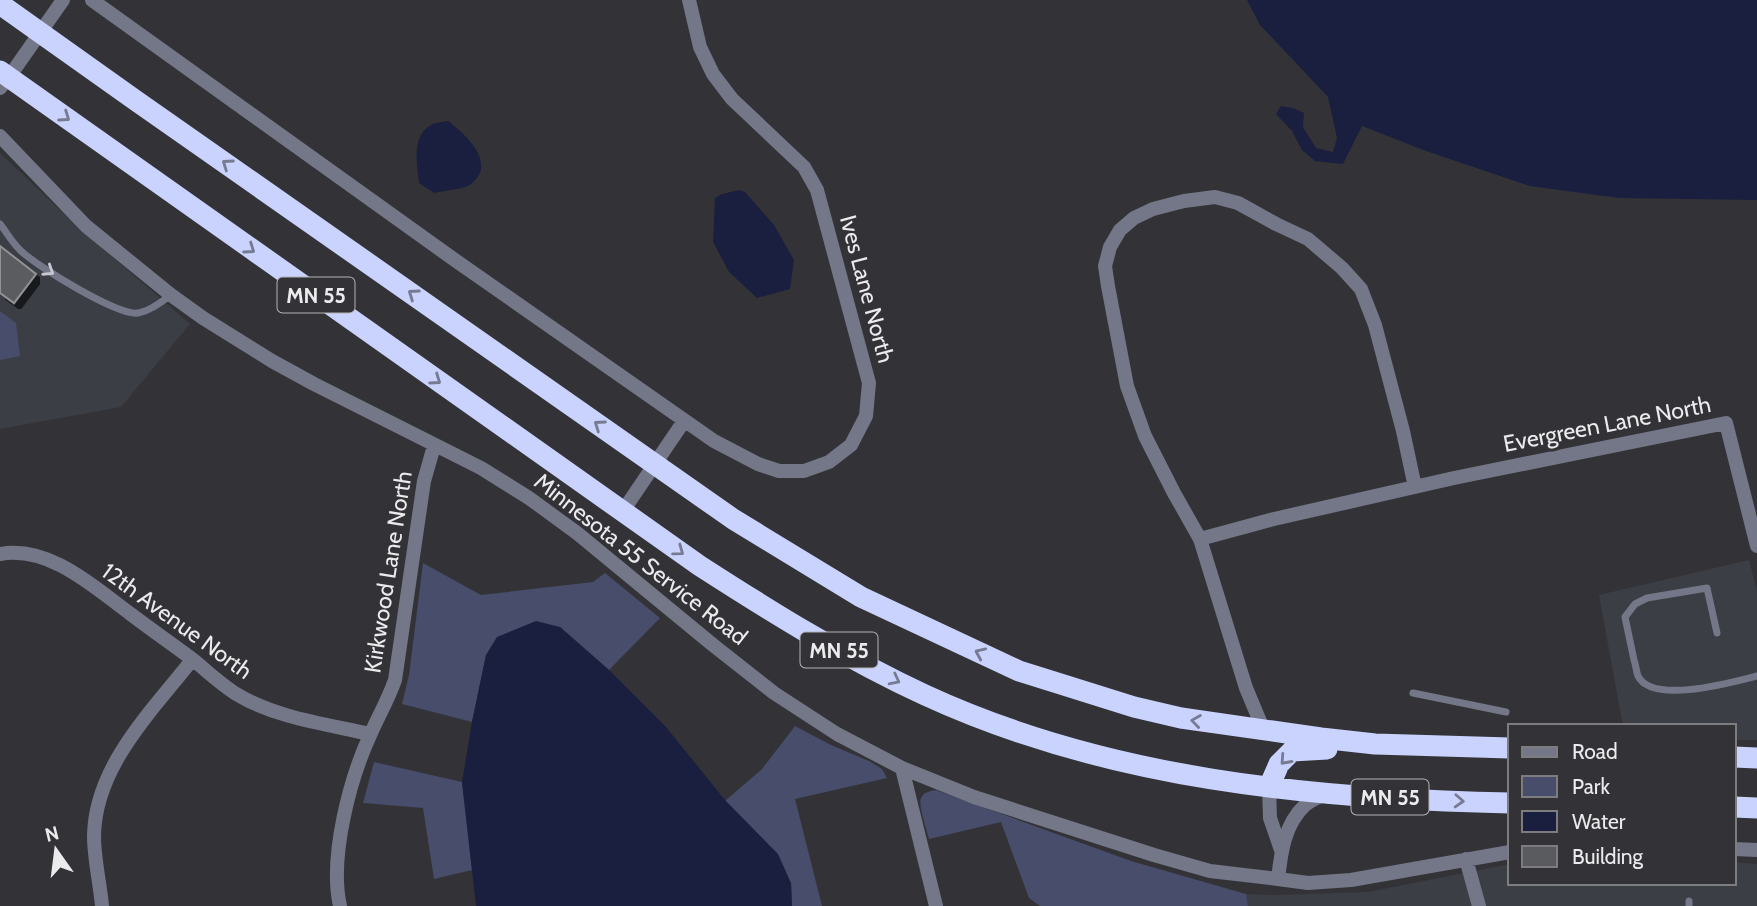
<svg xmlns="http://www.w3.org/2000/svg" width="1757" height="906" viewBox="0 0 1757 906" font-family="Cabin,sans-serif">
	<defs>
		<filter id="shadow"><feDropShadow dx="6" dy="6" stdDeviation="0" flood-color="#0009"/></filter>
	</defs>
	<rect width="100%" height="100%" fill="#333337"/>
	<path fill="#3b3e45" d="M0,153l78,74 112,97 -69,83 -121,22z
		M1749,560l8,31v149h-23v-14h-111l-24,-131z
		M1734,862l23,2v42h-509l-2,-12 29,1 93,-3 142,-28v19h224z"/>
	<path fill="#474d6a" d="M0,311l16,12 4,33 -20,4z
		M423,563l58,32 112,-13 12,-9 55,45 -51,52 -49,-43 -74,28 -14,67 -70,-18 7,-29z
		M795,726l36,19 38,16 13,8 5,9 -92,21 27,107h-30l-1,-23 -66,-82 37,-32z
		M374,762l88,20 10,88 -38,9 -11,-71 -60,-5z
		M936,790l195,71 115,33 2,12h-208l-11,-8 -28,-76 -72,17c-2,-9 -11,-33 -8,-41 3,-6 9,-7 15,-8z"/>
	<path fill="#1a1f3f" d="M1247,0h510v200l-138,-2 -89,-12 -104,-35 -64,-25 -19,38 -28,-3 -13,-11 -10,-19 -16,-17 5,-8 12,2 11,5 -1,14 13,21 17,4 4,-14 -9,-41 -68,-72z
		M448,121c17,13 50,42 23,63 -6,5 -28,7 -37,9l-15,-10c-2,-18 -8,-47 12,-58 4,-3 12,-3 17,-4z
		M739,190l6,2 29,33 20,35 -4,29 -33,9 -28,-26 -16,-30 2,-44 7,-4z
		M536,621l24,6 49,43 57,57 59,73 53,54 13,29 1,23h-316l-14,-124 10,-60 14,-67 11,-18z"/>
	<path fill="#5a5b5e" stroke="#919295" stroke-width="2" filter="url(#shadow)" d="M0,246l36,28 -22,29 -14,-10z"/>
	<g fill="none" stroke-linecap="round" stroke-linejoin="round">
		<path stroke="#737788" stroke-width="7" d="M0,224c7,9 12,18 20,26 16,16 98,66 118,63 12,-2 23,-11 33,-18
			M1717,633l-10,-45 -60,10 -12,6 -10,13c3,14 6,29 9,43 2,5 2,11 4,16 14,29 95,6 119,0
			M1413,693l93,19
			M1689,906v-5"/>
		<path stroke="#737788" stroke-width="14" d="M92,0l360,258 262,183 44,23 21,7h25l25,-9 22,-17 15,-29 3,-33 -52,-193 -13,-23 -72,-68 -19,-25 -13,-27 -11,-47
			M0,88l9,-11 54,-77
			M0,136l86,90 85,69 32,23 69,43 42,23 167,84 48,30 48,35 136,112 61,48 63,41 65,34 72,29 180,58 56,16 68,8c3,-26 6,-54 27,-74 5,-4 13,-8 20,-11
			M623,511l61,-90
			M1200,539l74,-20 180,-41 272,-55 31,123
			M0,554c50,-9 95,34 132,61 21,16 43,31 64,47 13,11 27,24 42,33 39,23 88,29 132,39
			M1264,731l-18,-43 -46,-149 -26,-46 -29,-57 -18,-50 -19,-100 -3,-20 5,-19 10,-17 14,-12 19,-9 31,-8 31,-4 23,6 38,21 32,15 34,29 19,21 14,36 28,106 12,56
			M902,768l34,138
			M1269,787l1,31 11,32
			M1734,849l23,1
			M1466,859l13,47
			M1278,879l30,4 43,-3 159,-28
			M102,906c-2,-23 -8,-47 -8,-70 1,-70 58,-125 98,-176
			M340,906c-11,-49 10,-128 31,-173 8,-18 17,-33 24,-53l29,-199 10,-35"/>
		<path stroke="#c9d3fe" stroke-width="21" d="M0,4l135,96 598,419 128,78 158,74 115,36 47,11 140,20 54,6 135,4
			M0,71l700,495c73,47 147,93 225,129 182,84 387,104 585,108
			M1734,757l23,1
			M1269,787l10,-23 13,-13 35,-2
			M1734,807l23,1"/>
	</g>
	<defs><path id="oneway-chevron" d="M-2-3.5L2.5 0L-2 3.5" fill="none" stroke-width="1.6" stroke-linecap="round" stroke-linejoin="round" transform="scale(1.75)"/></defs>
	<g stroke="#767b91">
		<use href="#oneway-chevron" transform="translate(65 117) rotate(35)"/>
		<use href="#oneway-chevron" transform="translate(227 164) rotate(-145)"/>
		<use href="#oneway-chevron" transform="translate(250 249) rotate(35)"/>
		<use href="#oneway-chevron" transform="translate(413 294) rotate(-145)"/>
		<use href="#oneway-chevron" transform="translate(436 380) rotate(35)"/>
		<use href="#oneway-chevron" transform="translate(599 425) rotate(-145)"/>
		<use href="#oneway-chevron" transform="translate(679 551) rotate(36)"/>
		<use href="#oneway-chevron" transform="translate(980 653) rotate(-156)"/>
		<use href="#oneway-chevron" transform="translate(895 680) rotate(27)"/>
		<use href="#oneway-chevron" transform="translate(1196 721) rotate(-172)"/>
		<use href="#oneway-chevron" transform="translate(1285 760) rotate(132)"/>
		<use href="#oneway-chevron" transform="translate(1459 801) rotate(3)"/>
	</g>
	<use stroke="#c7c8cf" href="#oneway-chevron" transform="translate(49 271) rotate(33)"/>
	<g text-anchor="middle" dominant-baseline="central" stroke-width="6" stroke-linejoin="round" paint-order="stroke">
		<g fill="#333337" stroke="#b4b4b6" stroke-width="2">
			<rect x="277.5" y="277.5" width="77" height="35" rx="5"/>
			<rect x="800.5" y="632.5" width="77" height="35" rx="5"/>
			<rect x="1351.5" y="779.5" width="77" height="35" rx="5"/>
		</g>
		<g font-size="21" font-weight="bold" fill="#ebebed">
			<text x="316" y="295">MN 55</text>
			<text x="839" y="650">MN 55</text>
			<text x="1390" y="797">MN 55</text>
		</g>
		<g font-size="23" fill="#ebebed" stroke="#333337">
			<text transform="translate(867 289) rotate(75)">Ives Lane North</text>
			<text transform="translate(1607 424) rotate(-11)">Evergreen Lane North</text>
			<text transform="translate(641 559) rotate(38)">Minnesota 55 Service Road</text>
			<text transform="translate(388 572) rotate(-81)">Kirkwood Lane North</text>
			<text transform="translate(177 621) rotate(36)">12th Avenue North</text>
		</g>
	</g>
	<rect x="1508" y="724" width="228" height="161" fill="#333337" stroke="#7d7d80" stroke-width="2"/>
	<rect x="1522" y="747" width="35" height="10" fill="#737788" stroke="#7d7d80" stroke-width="2"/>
	<text x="1572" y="759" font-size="21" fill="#ebebed">Road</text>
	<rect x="1522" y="776" width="35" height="21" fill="#474d6a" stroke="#7d7d80" stroke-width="2"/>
	<text x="1572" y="794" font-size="21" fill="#ebebed">Park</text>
	<rect x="1522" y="811" width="35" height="21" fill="#1a1f3f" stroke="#7d7d80" stroke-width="2"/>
	<text x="1572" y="829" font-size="21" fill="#ebebed">Water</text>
	<rect x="1522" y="846" width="35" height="21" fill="#5a5b5e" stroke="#7d7d80" stroke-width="2"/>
	<text x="1572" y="864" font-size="21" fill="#ebebed">Building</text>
	<g transform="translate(56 850) rotate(346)" stroke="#333337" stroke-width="5" paint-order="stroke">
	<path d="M0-5L12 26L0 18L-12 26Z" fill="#ebebed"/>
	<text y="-10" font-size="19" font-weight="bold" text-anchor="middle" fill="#ebebed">N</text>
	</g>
</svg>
